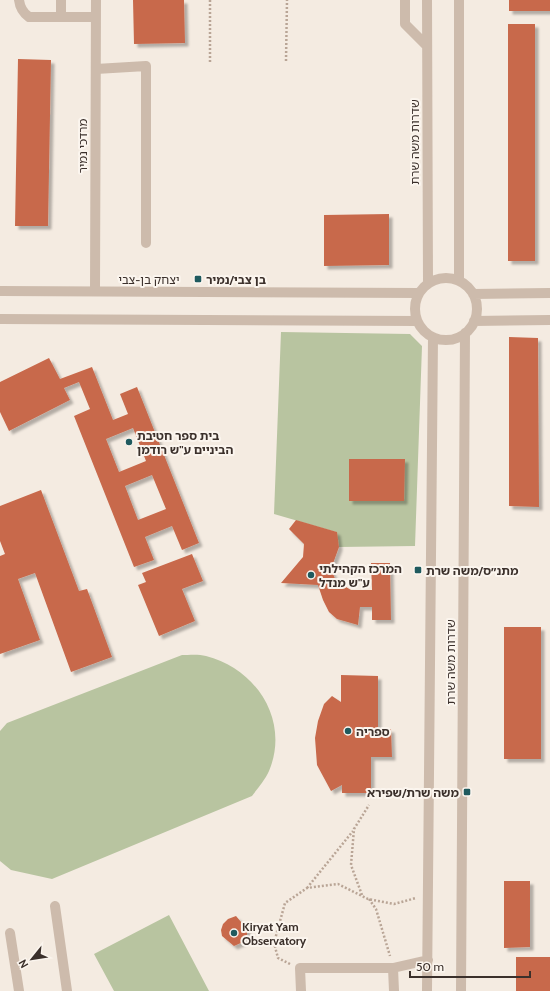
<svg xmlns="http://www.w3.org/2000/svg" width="550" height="991" viewBox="0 0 550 991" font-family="Cabin,'Noto Sans Hebrew',sans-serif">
	<defs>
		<filter id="shadow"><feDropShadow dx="3.5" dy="3.5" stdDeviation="1" flood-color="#0004"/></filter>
	</defs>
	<rect width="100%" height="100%" fill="#f4ebe1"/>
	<path fill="#b8c4a0" d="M281,332l129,2 12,12 -7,200 -76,1 -3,-15 -62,-18z
		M182,655c7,0 17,-1 24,1 51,13 84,65 63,115 -4,9 -12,18 -17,25l-200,83 -41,-9 -11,-9v-130l7,-8z
		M169,915l40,76h-95l-20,-37z"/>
	<path fill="#c8694b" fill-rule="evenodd" filter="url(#shadow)" d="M133,0h51l1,43 -51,1z
		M509,0h41v11h-41z
		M508,24h27v237h-27z
		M18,59l33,1 -3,166h-33z
		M389,214v51l-65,1v-51z
		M509,337l29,1 1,169 -30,-1z
		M49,358l11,21 32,-12 21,53 15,-6 -8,-20 17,-7 62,156 -17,7 -10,-24 -27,11 9,23 -20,7 -60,-151 16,-7 -11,-27 -15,6 6,12 -61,31 -9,-19v-30zM133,428l13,33 -27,11 -13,-33zM152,475l14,34 -28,11 -13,-34z
		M349,459h56l-1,42h-55z
		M41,490l38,101 8,-2 25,68 -41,15 -36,-99 -17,6 22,61 -40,14v-98l5,-2 -5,-13v-35z
		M296,520l41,12 2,15 -8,22 5,12 15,9h21l-1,-27h19l1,57h-19v-13h-12l-2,18 -21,-6 -8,-7 -6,-12 -5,-15 -37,-2 22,-26 1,-13 -15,-15z
		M192,554l11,27 -21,8 13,32 -36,15 -21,-51 8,-3 -4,-9z
		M504,627h37v132h-37z
		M341,675l37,1v53h13l1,28h-21v36h-29v-8l-11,6 -14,-26 -2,-27 3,-17 6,-17 8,-8 9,6z
		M504,881h26v66l-26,1z
		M236,916l11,13v6l-4,7 -9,4 -12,-10 -1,-6 2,-6 5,-5z
		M516,957h34v34h-34z"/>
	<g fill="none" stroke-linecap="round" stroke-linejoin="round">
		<path stroke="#b9a596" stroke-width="2.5" stroke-dasharray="2 2" stroke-linecap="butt" d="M210,0v62
			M286,61l1,-61
			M307,888l46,-57
			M362,895l-11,-30 3,-36 15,-24
			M369,899l7,10 14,47
			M290,964l-12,-6 -4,-15 11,-40 22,-15 31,-4 30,15 26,5 22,-6"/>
		<path stroke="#cdbbac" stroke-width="10" d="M19,0c1,8 4,13 10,17h67
			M405,0v24l22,22
			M427,0l1,283
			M459,0v281
			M61,17v-17
			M96,69l50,-3v177
			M415 309a31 31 0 1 1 62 0a31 31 0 1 1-62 0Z
			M0,291l419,2
			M95,291l1,-291
			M473,294l77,-1
			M0,319l417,2
			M474,321l76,-1
			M55,906l12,85
			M10,933l9,58
			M393,968l1,23
			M301,991l-1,-23h93l35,-8
			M427,991l6,-654
			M461,991l4,-658"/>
	</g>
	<g fill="#1f5a5e" stroke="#fbf5ee" stroke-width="1.5">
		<rect x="194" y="275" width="8" height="8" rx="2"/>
		<circle cx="129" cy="442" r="4"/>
		<rect x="414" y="566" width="8" height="8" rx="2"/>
		<circle cx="311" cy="575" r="4"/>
		<circle cx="348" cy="731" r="4"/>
		<rect x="463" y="788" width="8" height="8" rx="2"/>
		<circle cx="234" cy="933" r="4"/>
	</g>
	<g text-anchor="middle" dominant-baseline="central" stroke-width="4" stroke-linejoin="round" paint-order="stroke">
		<g font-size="12" fill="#3b302b" stroke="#fbf5ee">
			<text transform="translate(414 142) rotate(-90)">שדרות משה שרת</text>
			<text transform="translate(82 146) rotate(-90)">מרדכי נמיר</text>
			<text x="149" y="279">יצחק בן-צבי</text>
			<text transform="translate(450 662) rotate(-90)">שדרות משה שרת</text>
		</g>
		<g font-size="12" font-weight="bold" fill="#3b302b" stroke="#fbf5ee" text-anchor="start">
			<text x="206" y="279">בן צבי/נמיר</text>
			<text x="137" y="435">בית ספר חטיבת<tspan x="137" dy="14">הביניים ע"ש רודמן</tspan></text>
			<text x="319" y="568">המרכז הקהילתי<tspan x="319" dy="14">ע"ש מנדל</tspan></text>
			<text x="426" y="570">מתנ״ס/משה שרת</text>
			<text x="356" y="731">ספריה</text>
			<text x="459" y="792" text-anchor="end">משה שרת/שפירא</text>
			<text x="242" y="926">Kiryat Yam<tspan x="242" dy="14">Observatory</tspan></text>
		</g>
	</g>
	<g transform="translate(32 959) rotate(240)" stroke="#fbf5ee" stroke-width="3" paint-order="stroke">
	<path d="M0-3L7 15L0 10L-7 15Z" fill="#3b302b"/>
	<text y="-6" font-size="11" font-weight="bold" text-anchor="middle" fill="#3b302b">N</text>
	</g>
	<path d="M410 971v6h120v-6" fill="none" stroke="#3b302b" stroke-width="2"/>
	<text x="416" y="971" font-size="12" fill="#3b302b" stroke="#fbf5ee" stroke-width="3" paint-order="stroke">50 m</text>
</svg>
